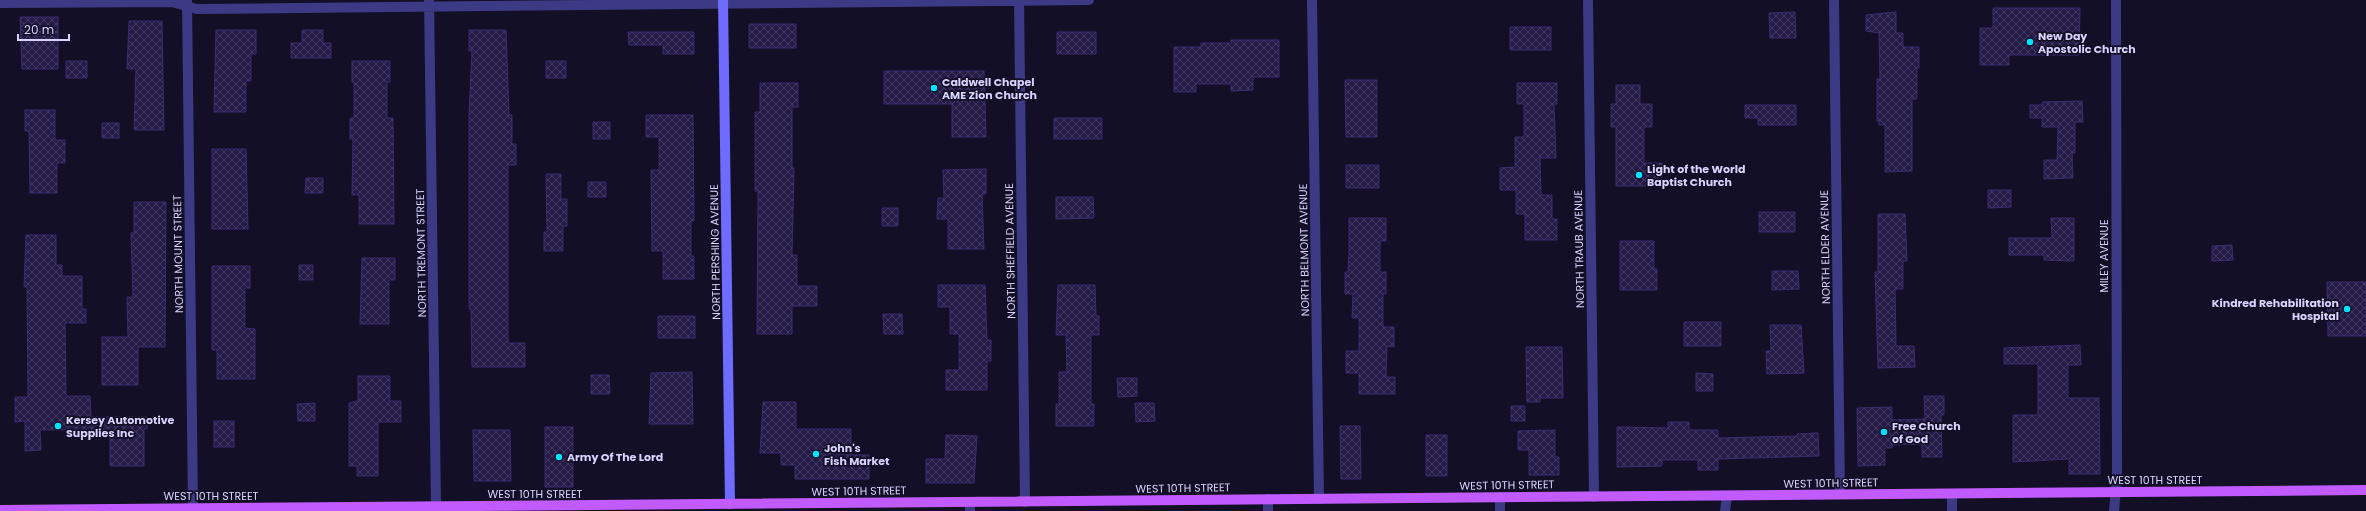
<svg xmlns="http://www.w3.org/2000/svg" width="2366" height="511" viewBox="0 0 2366 511" font-family="Poppins,sans-serif">
	<defs>
		<pattern id="building-cross-hatch" width="8" height="8" patternUnits="userSpaceOnUse"><rect width="8" height="8" fill="#241b47"/><path d="M0 0l8 8M0 8l8-8" fill="none" stroke="#433b63"/></pattern>
	</defs>
	<rect width="100%" height="100%" fill="#130f26"/>
	<path fill="url(#building-cross-hatch)" stroke="#3b2d73" d="M1993,8h87l-1,47h-70v10h-29v-37h13z
		M1795,12l1,26h-26l-1,-25z
		M1896,12v21h7v14h16v21h-2v31h-5v72l-27,1v-47h-6v-4h-2v-42h3l-1,-46 -13,-2v-16z
		M20,17h38v52h-36z
		M129,21h33l2,109h-30l2,-61h-9z
		M749,24h47v24h-47z
		M1510,27h41v23h-41z
		M216,30h40v24h-5v27h-5v31h-32z
		M302,30h21v13h8v15h-40v-15h11z
		M469,30h37l3,85h3v29h4v21h-8v178h17v24h-53l-1,-58h-2v-194l3,-64h-3z
		M628,32h66v22h-31v-9h-34z
		M1057,32h39v22h-39z
		M1231,40h48v37h-26v13l-22,1v-7h-35v8h-22v-45h27v-4h30z
		M66,61h21v17h-21z
		M352,61h38v21h-3v36h6l1,106h-35v-29h-7l1,-56h-3v-21h4v-36h-2z
		M546,61h20v17h-20z
		M884,71h100l2,66h-34v-33h-68z
		M1345,80h32v57h-31z
		M760,83h38v24h-6v61h2l-2,87h5v31h20v20h-25v28h-35l1,-143h-3v-79h5z
		M1517,83h40v21h-3l2,54h-16l1,37h11v24h5v21h-32v-26h-9v-24h-16v-22l15,-1v-30h9v-33h-7z
		M1616,85h24v19h12v23h-8v36h18v23h-46v-59h-5v-23h5z
		M2082,101l1,21h-8v31h-3l1,25 -29,1v-19h13l1,-33h-16v-9h-12v-13h12v-3z
		M1745,105h51v20h-38v-7h-13z
		M25,110h30v30h10v23h-8v30h-27l-1,-62h-4z
		M646,115h47l1,106h-3v35h3v23h-31v-28h-11l-1,-81h8v-33h-13z
		M1054,118h48v21h-48z
		M593,122h17v17h-17z
		M102,123h17v15h-17z
		M212,149h34l2,80h-36z
		M1346,165h33v23h-33z
		M986,169v25h-4l2,55h-36v-30h-11l1,-21h6l-1,-28z
		M546,174h15v25h6v27h-4v25h-19v-19h3z
		M306,178h17v15h-18z
		M588,182h18v15h-18z
		M1988,190h23v17l-23,1z
		M1056,197h37l1,21 -38,1z
		M134,202h32l-1,145h-27v38h-36v-48h26l-1,-40h6l-2,-64h3z
		M882,208h16v18h-16z
		M1759,212h36v20h-36z
		M1878,214h27l2,47h-4v28h-8l1,57h18l1,21 -37,1 -3,-96h3z
		M1349,218h37v23h-6v31h6v22h-3v33h11v20l-7,-1 -1,31h9v17h-36v-21h-13v-22h13v-33h-7l1,-24h-8v-22h3l1,-19z
		M2051,218h23v43l-30,-1v-5h-35v-17h43z
		M26,235h30v30h6v11h20v33h4v14h-21l1,73h24l1,21h56v12h-3v37h-34v-37l-70,1 1,20 -16,1v-30l-10,1v-25h13l-1,-110h-3z
		M1620,241h34v28h3v21h-37z
		M2232,245l1,15 -21,1v-15z
		M362,258h33v22h-6v44h-29z
		M299,265h14v15h-14z
		M212,266h38v22h-5v40l10,1v50h-38v-29h-5z
		M1772,271h26l1,18 -27,1z
		M2327,282h39v54h-38z
		M938,285h47l2,55h4v21h-4v29h-41v-20h13v-36h-9v-27h-12z
		M1058,285h37l1,31h3v19h-8v69h3v22h-38v-22h3v-32h8l-1,-37h-10z
		M883,314h19l1,20h-19z
		M658,316h37v22h-37z
		M1684,322h37v24h-37z
		M1770,325h31l3,48 -37,1 -1,-23h5z
		M2080,345l1,20h-13v33h31l1,76h-31v-15l-56,3v-47h25v-51h-34v-16z
		M1526,347h36l1,51h-23v4h-13z
		M692,372l1,52h-44l2,-51z
		M1696,373l17,1v17h-17z
		M591,375h18l1,19h-19z
		M358,376h32v25h11v21h-23v54h-21v-10h-8v-63l9,-2z
		M1117,378h20v18l-19,1z
		M1924,396h20v19h-3l1,42h-20v-13l-30,1v3h-7v17l-27,1 -1,-58 35,-1v13l33,-1z
		M763,402h33v27h55v26h18v24h-74v-14h-14v-12h-21z
		M315,403v18h-17l-1,-17z
		M1135,403h19l1,18 -19,1z
		M1511,406h14v15h-14z
		M214,421h20v26h-20z
		M1668,422h21v8h29v8l79,-2v-2l21,-1 1,23 -101,3v11h-20v-10h-36v6l-45,1v-40l51,1z
		M1340,426h20l1,53h-20z
		M545,427h28v60h-28z
		M473,430h37l1,51h-37z
		M1555,430v27h4v18h-30v-25h-11v-19z
		M946,435l31,1 -3,47h-48v-24h19z
		M1426,435h21v41h-21z"/>
	<g fill="none" stroke-linecap="round" stroke-linejoin="round">
		<path stroke="#3d3a85" stroke-width="10" d="M187,0l6,508
			M429,0l7,506
			M1019,0l6,502
			M1312,0l7,499
			M1588,0l6,497
			M1834,0l6,494
			M0,3l172,-1 25,7 892,-9
			M1500,497v14
			M1268,499v12
			M970,502v9
			M1725,511l2,-15
			M1952,511v-17
			M2114,511l3,-34 -1,-477"/>
		<path stroke="#6f6bff" stroke-width="10" d="M723,0l7,504"/>
		<path stroke="#c25bff" stroke-width="10" d="M0,510l2366,-20"/>
	</g>
	<g fill="#00e5ff" stroke="#130f26" stroke-width="1.5">
		<circle cx="2030" cy="42" r="4"/>
		<circle cx="934" cy="88" r="4"/>
		<circle cx="1639" cy="175" r="4"/>
		<circle cx="2347" cy="309" r="4"/>
		<circle cx="58" cy="426" r="4"/>
		<circle cx="1884" cy="432" r="4"/>
		<circle cx="816" cy="454" r="4"/>
		<circle cx="559" cy="457" r="4"/>
	</g>
	<g text-anchor="middle" dominant-baseline="central" stroke-width="3.5" stroke-linejoin="round" paint-order="stroke">
		<g font-size="11" font-weight="bold" fill="#d9d4ff" stroke="#130f26" text-anchor="start">
			<text x="2038" y="36">New Day<tspan x="2038" dy="13">Apostolic Church</tspan></text>
			<text x="942" y="82">Caldwell Chapel<tspan x="942" dy="13">AME Zion Church</tspan></text>
			<text x="1647" y="169">Light of the World<tspan x="1647" dy="13">Baptist Church</tspan></text>
			<text x="2339" y="303" text-anchor="end">Kindred Rehabilitation<tspan x="2339" dy="13">Hospital</tspan></text>
			<text x="66" y="420">Kersey Automotive<tspan x="66" dy="13">Supplies Inc</tspan></text>
			<text x="1892" y="426">Free Church<tspan x="1892" dy="13">of God</tspan></text>
			<text x="824" y="448">John's<tspan x="824" dy="13">Fish Market</tspan></text>
			<text x="567" y="457">Army Of The Lord</text>
		</g>
		<g font-size="11" fill="#d9d4ff" stroke="#130f26">
			<text transform="translate(1825 247) rotate(-91)">NORTH ELDER AVENUE</text>
			<text transform="translate(1579 249) rotate(-91)">NORTH TRAUB AVENUE</text>
			<text transform="translate(1304 250) rotate(-91)">NORTH BELMONT AVENUE</text>
			<text transform="translate(1010 251) rotate(-91)">NORTH SHEFFIELD AVENUE</text>
			<text transform="translate(715 252) rotate(-91)">NORTH PERSHING AVENUE</text>
			<text transform="translate(421 253) rotate(-91)">NORTH TREMONT STREET</text>
			<text transform="translate(178 254) rotate(-91)">NORTH MOUNT STREET</text>
			<text transform="translate(2104 256) rotate(-90)">MILEY AVENUE</text>
			<text x="2155" y="480">WEST 10TH STREET</text>
			<text transform="translate(1831 483) rotate(-1)">WEST 10TH STREET</text>
			<text transform="translate(1507 485) rotate(-1)">WEST 10TH STREET</text>
			<text transform="translate(1183 488) rotate(-1)">WEST 10TH STREET</text>
			<text transform="translate(859 491) rotate(-1)">WEST 10TH STREET</text>
			<text x="535" y="494">WEST 10TH STREET</text>
			<text x="211" y="496">WEST 10TH STREET</text>
		</g>
	</g>
	<path d="M18 34v6h51v-6" fill="none" stroke="#d9d4ff" stroke-width="2"/>
	<text x="24" y="34" font-size="12" fill="#d9d4ff" stroke="#130f26" stroke-width="3" paint-order="stroke">20 m</text>
</svg>
